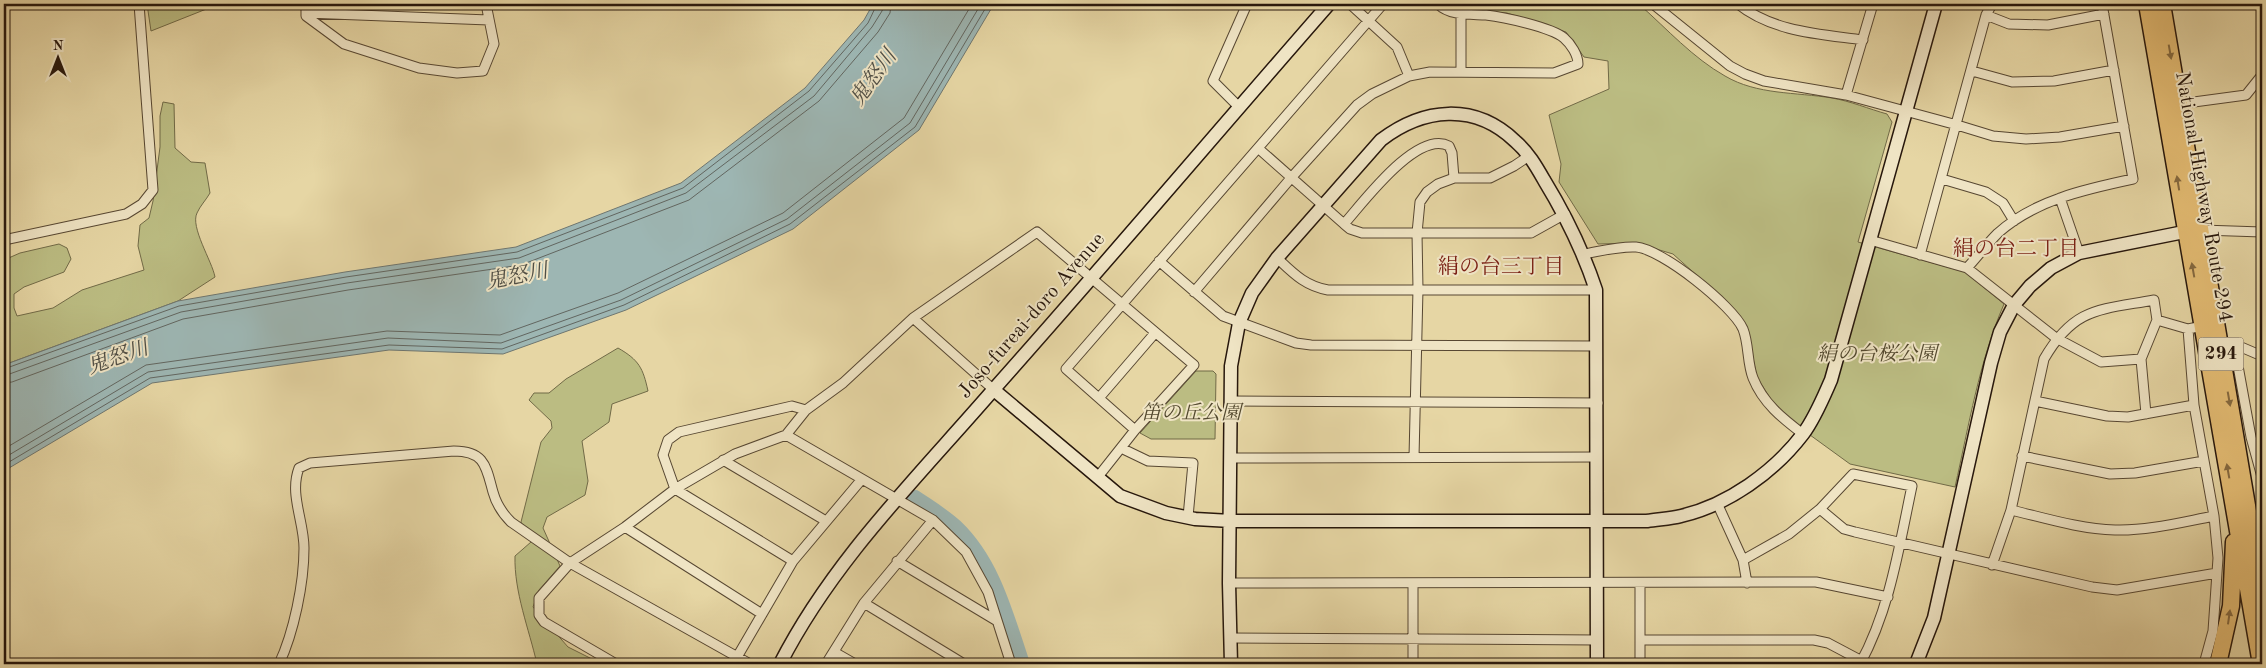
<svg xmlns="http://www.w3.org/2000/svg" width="2266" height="668" viewBox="0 0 2266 668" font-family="'Old Standard TT','Noto Serif JP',serif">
	<rect width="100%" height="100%" fill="#e6d6a4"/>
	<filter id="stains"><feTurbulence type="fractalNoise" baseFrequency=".004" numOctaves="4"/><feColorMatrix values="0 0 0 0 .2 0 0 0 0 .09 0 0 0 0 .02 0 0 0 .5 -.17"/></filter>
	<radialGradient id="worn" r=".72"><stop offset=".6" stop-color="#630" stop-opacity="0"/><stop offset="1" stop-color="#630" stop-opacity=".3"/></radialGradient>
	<path fill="#bbbc82" stroke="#716a47" d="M147,4h72l-68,27z
		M1446,4l194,1c27,24 53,53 85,71 32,19 71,16 107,22 18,3 37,11 55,16l5,8 -34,120 107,30 39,32c-25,58 -35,121 -49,183l-105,-23 -51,-37 -26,-24 -16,-26 -11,-51 -15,-20 -58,-52 -37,-11 -38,1 -39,-62 2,-18 -12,-49 60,-26 -1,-28 -24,-4 -18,-25 -59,-19 -51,-4z
		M163,102l11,2 1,44 16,14 14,1 5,30c-4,7 -10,13 -13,20 -7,14 15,48 18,64l-37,24 -174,64v-105l16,-7 39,-9 8,4 4,11 -7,13 -40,15 -10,7v14l3,8 36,-8 29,-18 62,-20 -6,-24 2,-21 9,-7 4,-17 7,-54v-31z
		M618,348c21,12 25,20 30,43l-36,13 -3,18 -27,19 6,40 -3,14 -38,22 -4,11 17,38 -21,24 -6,17 35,40 34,17h-65c-8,-35 -23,-72 -22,-108l16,-14 -10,-20 20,-80 11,-14 -1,-7 -22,-21 5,-7h15l17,-14z
		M1196,371h17l3,3 -1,65h-64l-11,-6z"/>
	<path fill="#9db6b3" stroke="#6e7670" d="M873,4h121l-75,126 -126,99 -167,81 -123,44 -114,-4 -237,33 -148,88v-106l174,-64 167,-29 171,-25 165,-64 124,-95 59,-68z"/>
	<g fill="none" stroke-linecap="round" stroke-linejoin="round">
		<path stroke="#626660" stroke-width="1" d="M4,369l175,-63 167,-29 171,-25 166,-64 126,-97 59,-68 9,-19
			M4,376l177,-64 166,-29 172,-25 167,-65 128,-97 58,-69 10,-16 2,-7
			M4,383l8,-1 171,-63 165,-29 173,-25 168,-65 130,-99 59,-69 12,-19 1,-9
			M4,449l142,-84 241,-34 113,4 118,-42 165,-80 121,-95 68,-114
			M4,458l144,-86 240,-34 113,5 120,-43 166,-81 123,-96 71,-119
			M4,465l146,-87 239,-33 113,4 122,-44 166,-81 125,-97 73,-123"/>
		<path stroke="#9db6b3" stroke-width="16" d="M915,498c13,9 28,18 40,29 38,36 51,90 67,137"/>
		<g stroke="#574732" stroke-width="11">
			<path id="street" d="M306,4v12l38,28 75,24 38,5 26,-2 11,-27 -8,-40
				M1350,4l47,43 12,29
				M1653,4l77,62 15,8 19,7 82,14 111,30 36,11 33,3 34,-2 64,-11
				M1738,4c35,28 82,30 125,36
				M306,13l183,7
				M1461,14v58
				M1986,15l23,9 39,1 56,-11
				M1972,71l40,11 42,-1 60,-11
				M1846,95l27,-91
				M2179,104l67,-9 16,-20
				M1239,107l-26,-26 34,-77
				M1259,149l85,75 6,5 12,4h169l34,-19
				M1942,179l44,13 17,11 11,18
				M2060,198l19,55
				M1344,224c18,-20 73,-95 105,-78l3,7 2,25
				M2202,230l60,2
				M4,240l122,-26 16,-10 11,-14 -14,-186
				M1870,240l97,28 89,70 45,24 40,-3
				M1584,254c17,-3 35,-8 52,-7 26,2 97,59 107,82 6,15 4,34 10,49 10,25 29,40 50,56
				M1920,255l66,-240 6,-11
				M1277,258c16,15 28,28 51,32h268
				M1159,261l64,55 73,27 15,2 286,1
				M1967,268c10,-11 20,-24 31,-35 37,-33 88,-44 135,-54l-31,-175
				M1194,292l97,-114 66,-73 15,-11 37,-18 21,-4 124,1 24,-9c0,-9 -7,-20 -14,-26 -13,-11 -61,-21 -78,-23 -16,-1 -36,1 -48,-11
				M913,318l81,72
				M2157,320l31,9
				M2203,326l-15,3 6,76 20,111 4,42 -5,73 -9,33
				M2230,344h4l28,12
				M2234,344l17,93 11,40
				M1099,398l56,-65
				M1231,401l367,2
				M2035,401l72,15 21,1 66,-12
				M1135,430l-69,-61 317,-365
				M786,435l147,85 33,32 22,40 23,72
				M1121,448l27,13 45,2 -5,54
				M2022,456l88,18 25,-1 69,-12
				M1414,457l4,-168 -1,-56 3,-31 7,-10 11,-8 16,-6h36l24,-12 15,-10
				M1230,458l367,-1
				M723,460l103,61
				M1717,503l26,57 4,23
				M1820,509l33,-35 59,12c-13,61 -22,123 -52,178
				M2011,510c34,8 69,19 104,20 33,1 67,-8 99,-14
				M625,527l137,87
				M1743,560l46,-26 31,-25 24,20 11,3 237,55 25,3 100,-17
				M793,561l-118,-72 -12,-34 5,-15 11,-8 113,-26 14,4
				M897,561l100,60
				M1992,565l19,-55 33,-151c30,-52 55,-49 110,-59l3,20 -16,39 5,55
				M1229,583l587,-1 72,15
				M1413,583v81
				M864,603l100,61
				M1231,638l366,2
				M1640,640h174l14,3 34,18
				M834,652l21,12
				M279,664c15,-32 25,-81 25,-116 0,-27 -15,-54 -5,-80l11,-5 144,-12c31,0 32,16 39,41 3,11 10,22 18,30l59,41 180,101
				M616,664l-72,-42 -5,-7v-17l31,-35 55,-36 50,-38 60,-35 51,-19 20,-25 37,-27 70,-65 124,-86 157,133 -59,65 -38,48
				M733,664l60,-103 69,-82
				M826,664l38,-61 69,-83
				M1640,664v-81"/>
		</g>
		<g stroke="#27170c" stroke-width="15">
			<path id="secondary" d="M994,390l126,106 46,17 29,6 36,2h416c11,-2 23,-2 34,-5 47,-11 93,-44 122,-82 12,-16 20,-36 28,-54l105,-376
				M780,664c53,-104 138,-187 214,-275 113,-127 223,-257 335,-385
				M1231,664l-2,-81 2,-217 8,-43 13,-30 25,-35 104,-118c42,-32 93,-38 134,1 13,11 21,25 29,39 22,36 39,71 52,110l1,374
				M1916,664l18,-46 57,-255 9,-31 14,-27 16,-19 21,-18 28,-15 115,-23"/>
		</g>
		<g stroke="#27170c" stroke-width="19">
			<path id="highway" d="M2147,4l114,660
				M2162,4l100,590
				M2218,664l13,-58 3,-64"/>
		</g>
		<use href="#street" stroke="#efe4c4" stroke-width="9"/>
		<use href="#secondary" stroke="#efe4c4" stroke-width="12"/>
		<use href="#highway" stroke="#e3bb72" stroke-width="16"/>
	</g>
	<defs><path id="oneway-solid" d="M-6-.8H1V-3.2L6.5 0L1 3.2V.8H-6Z" transform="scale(1.25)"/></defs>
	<g fill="#85693f">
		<use href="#oneway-solid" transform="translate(2170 52) rotate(80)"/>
		<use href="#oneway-solid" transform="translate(2178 183) rotate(-99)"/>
		<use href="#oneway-solid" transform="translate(2193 270) rotate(-100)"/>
		<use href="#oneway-solid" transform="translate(2229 399) rotate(80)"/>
		<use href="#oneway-solid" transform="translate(2228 471) rotate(-100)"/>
		<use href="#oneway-solid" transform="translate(2229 617) rotate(-82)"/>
	</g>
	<g text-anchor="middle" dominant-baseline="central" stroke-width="4" stroke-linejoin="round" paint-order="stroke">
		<rect fill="#efe4c4" stroke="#635443" stroke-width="1" x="2198.5" y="337.5" width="45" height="33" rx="4"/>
		<g font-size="19" font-weight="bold" fill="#27170c">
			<text x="2221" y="354">294</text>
		</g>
		<g font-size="20" fill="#27170c" stroke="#efe4c4">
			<text transform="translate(2203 197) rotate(80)">National Highway Route 294</text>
			<text transform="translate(1032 316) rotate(-49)">Joso-fureai-doro Avenue</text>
		</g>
		<g font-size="20" font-style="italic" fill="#53492f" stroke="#efe4c4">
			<text x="1877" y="355">絹の台桜公園</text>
			<text x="1191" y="414">笛の丘公園</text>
		</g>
		<g font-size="21" font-style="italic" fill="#504f46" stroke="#efe4c4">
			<text transform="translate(874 78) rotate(-54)">鬼怒川</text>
			<text transform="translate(517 277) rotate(-11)">鬼怒川</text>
			<text transform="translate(118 358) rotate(-19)">鬼怒川</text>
		</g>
		<g font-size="21" fill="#7a1f14" stroke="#efe4c4">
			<text x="2016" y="249">絹の台二丁目</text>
			<text x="1501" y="267">絹の台三丁目</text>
		</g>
	</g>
	<rect width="2266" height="668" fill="none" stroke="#e6d6a4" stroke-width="20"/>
	<rect x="5" y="5" width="2256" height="658" fill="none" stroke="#27170c" stroke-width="2.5"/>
	<rect x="10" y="10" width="2246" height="648" fill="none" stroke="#27170c"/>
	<g transform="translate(58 58)" stroke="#efe4c4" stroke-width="4" paint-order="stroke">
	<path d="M0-4L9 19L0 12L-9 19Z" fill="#27170c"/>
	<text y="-8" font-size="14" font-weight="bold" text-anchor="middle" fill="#27170c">N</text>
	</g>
	<rect width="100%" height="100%" filter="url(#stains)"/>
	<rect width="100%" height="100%" fill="url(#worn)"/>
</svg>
